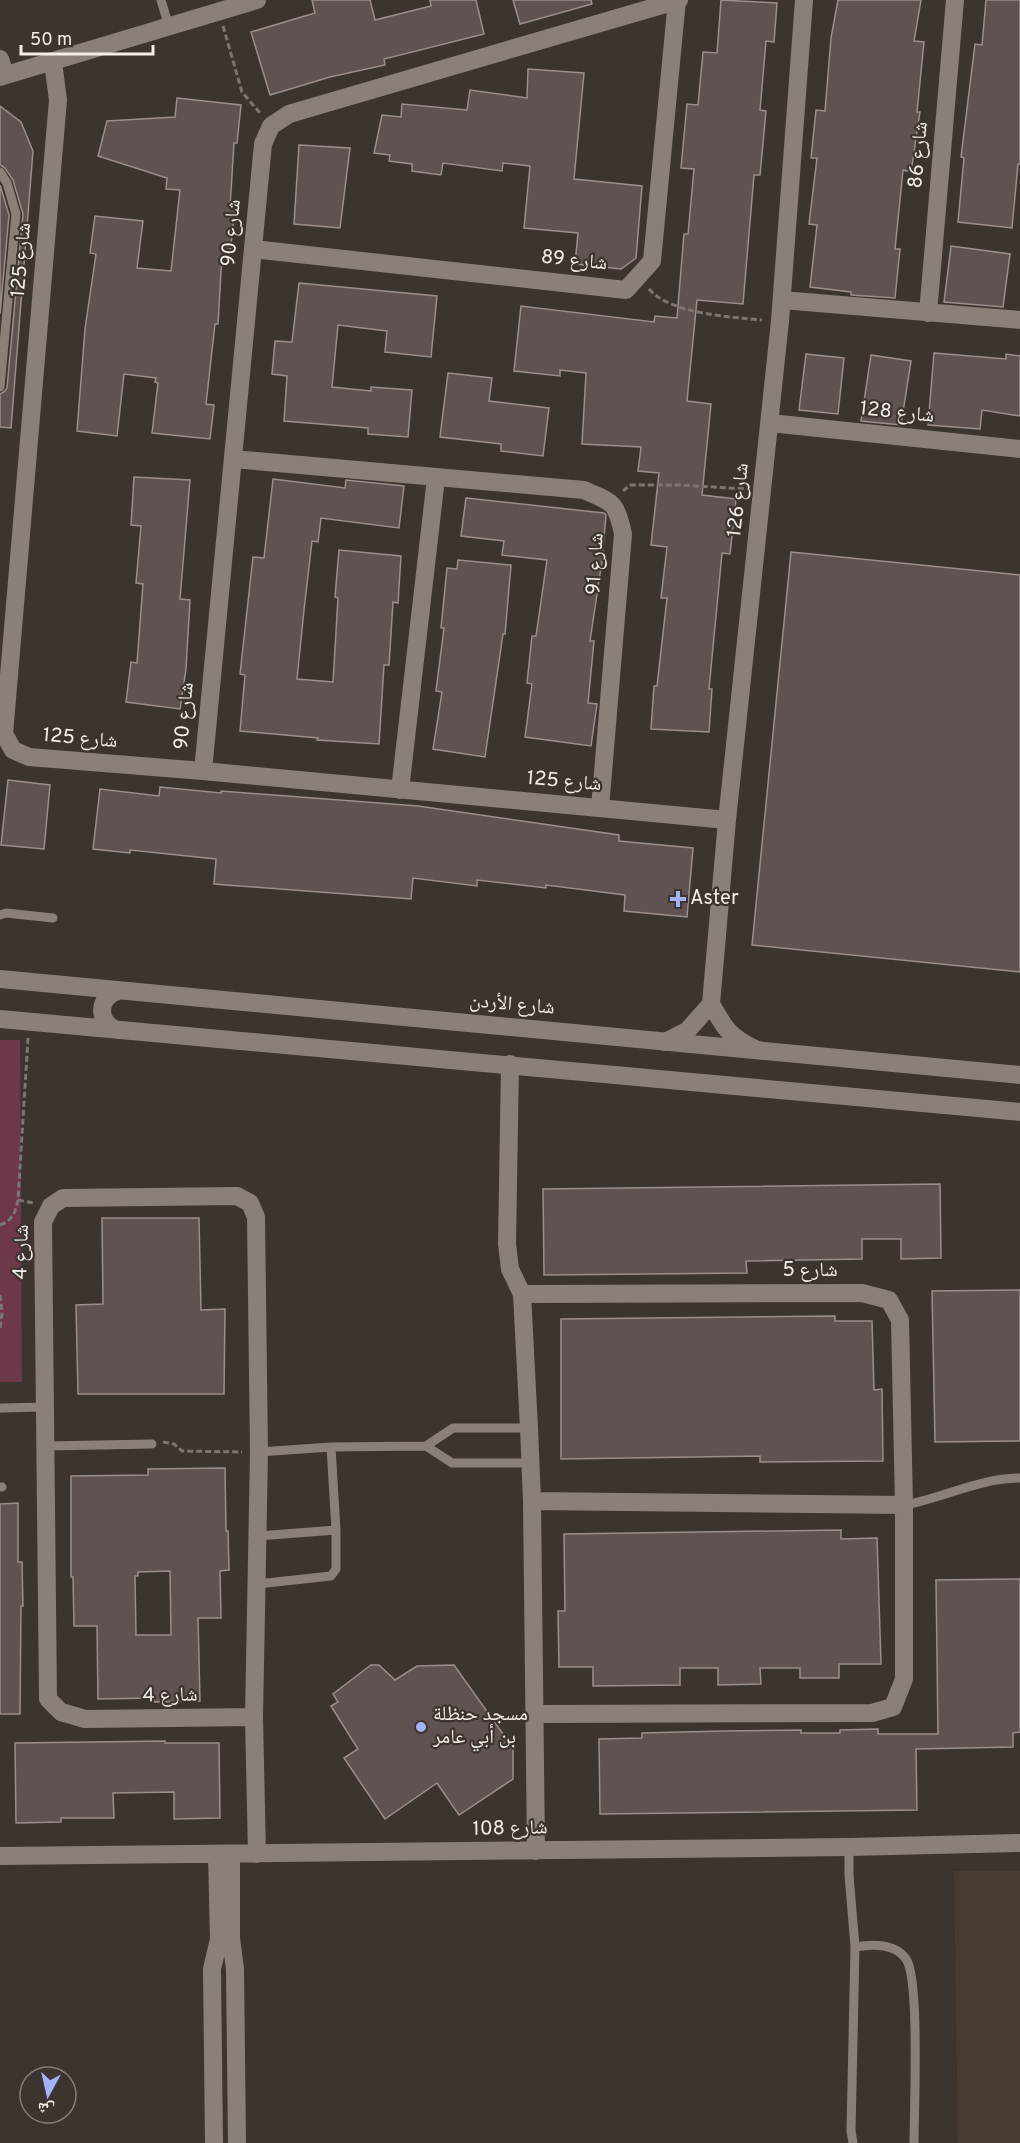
<svg xmlns="http://www.w3.org/2000/svg" width="1020" height="2143" viewBox="0 0 1020 2143" font-family="Overpass,'Noto Naskh Arabic',sans-serif">
	<rect width="100%" height="100%" fill="#3c342f"/>
	<path fill="#493b32" d="M954,1871h66v272h-62z"/>
	<path fill="#6d384a" d="M0,1040h20l2,342h-22z"/>
	<path fill="#5e5351" stroke="#9b8e8c" stroke-width="1.5" fill-rule="evenodd" d="M312,0h58l5,20 56,-14 -1,-6h46l8,34 -100,25 1,6 -55,12 -60,18 -19,-63 64,-19z
		M513,0h78l1,4 -72,20z
		M721,0l56,3 -3,39 -8,-1 -6,69 6,1 -6,64h-6l-11,129 -46,-4 -10,101 24,3 -9,91 34,4 -6,55 -8,-1 -13,136h3l-3,43 -58,-3 3,-43h3l10,-88h-6l6,-51 -16,-2 8,-72 -21,-2 3,-24 -59,-3 4,-71 -26,-3v6l-46,-5 7,-65 133,16 1,-6 22,2 7,-84h4l6,-65 -13,-1 6,-64 11,1 5,-53 14,1z
		M838,0h83l-7,41 10,1 -7,70h3l-9,60 -8,-2 -8,79h5l-5,49 -44,-3v-3l-41,-5 7,-62 -8,-1 8,-66h-6l5,-48 9,1 6,-73z
		M986,0h34v164h-2l-6,64 -54,-6 6,-64 -3,-1 14,-113 7,1z
		M528,69l56,4 -10,106 68,7 -6,72 -15,11 -46,-5 3,-31 -54,-5 6,-62 -27,-3 -1,8 -59,-8 -2,12 -29,-4v-7l-23,-3 1,-6 -16,-2 8,-38 19,2 1,-13 65,6 3,-20 57,8z
		M177,98l64,7 -4,38h-3l-4,64h5l-5,48h-8l-4,69h-3l-9,80 8,1 -4,34 -58,-6 6,-50 -3,-1 1,-4 -32,-4 -7,62 -40,-5 8,-102 11,-75 -6,-1 5,-37 48,5 -6,47 34,3 9,-81 -14,-1 1,-11 -69,-22 9,-35 68,-4z
		M0,106l21,16 12,29 -22,277 -11,-1v-33l5,-3 2,-3 16,-174 -10,-34 -8,-12 -5,-3z
		M299,145l51,3 -10,80 -46,-4z
		M0,185l9,30 -9,99z
		M951,246l59,8 -7,53 -59,-5z
		M299,283l138,13 -6,61 -46,-5 2,-21 -49,-6 -6,62 39,4v-4l41,3 -4,47 -40,-3v-6l-84,-7 3,-45 -15,-2 3,-33 17,1z
		M934,353l72,6v-5l14,2v60l-38,-6 -2,19 -52,-4z
		M806,354l38,4 -6,56 -39,-4z
		M871,355l40,6 -10,64 -40,-4z
		M448,373l44,5 -3,23 60,7 -6,48 -42,-5v-7l-61,-7z
		M134,477l56,3 -10,119 10,1 -4,69 -6,40 -54,-7 5,-40 6,1 6,-79 -7,-1 5,-57 -10,-1z
		M273,479l72,9 1,-8 58,6 -5,42 -78,-10 -3,24 -6,-1 -8,69 -7,69 36,3 5,-84 -3,-1 4,-47 62,6 -3,47 -5,-1 -4,63h-5l-5,79 -62,-4 1,-2 -78,-7 5,-56 -5,-1 13,-117 11,1z
		M466,498l138,15 2,2 -4,46 -12,80h4l-6,62 9,1 -6,42 -66,-9 7,-53 -5,-1 5,-47h4l11,-76 -45,-5 2,-14 -43,-5z
		M791,552l229,23v397l-268,-27z
		M458,560l53,5 -6,69h-2l-18,123 -52,-8 9,-57 -6,-1 8,-63h-3l6,-60 10,1z
		M8,780l42,5 -6,64 -43,-4z
		M160,787l61,6v-2l197,15 201,29v6l74,7 -6,69 -63,-6 1,-16 -79,-10v3l-69,-8v6l-64,-8 -2,21 -197,-15 2,-25 -86,-9v3l-37,-4 7,-60 59,7z
		M940,1184l1,74 -40,1v-20h-39v20l-116,2 1,12 -203,2 -1,-86z
		M102,1218h97l2,92 24,-1 -1,85h-146l-2,-89 27,-1z
		M1020,1290v151l-85,1 -3,-151z
		M835,1316v5h37l2,69 8,-1 1,72 -123,1v-6l-199,3v-140z
		M225,1468l1,63h2l1,39 -9,1 1,47h-23l2,83 -46,1v-4l-56,1 -1,-73h-23l-1,-49h-2v-101l77,-1v-6zM170,1571l1,64h-35l-1,-59h3v-4z
		M18,1503v59h4l1,44h-2l-1,108h-20v-210z
		M841,1530v9l36,-1 4,126h-42v14h-39v-10h-40l1,16 -43,1v-17h-38v17l-87,1v-19h-34l-1,-56h7l-1,-77z
		M1020,1579v153l-7,1v14l-97,2 1,61 -317,4 -1,-75 43,-1v-5l81,-2 78,-1v3h39v-3l38,-1v5h60l-2,-154z
		M371,1665h8l16,15 22,-14 37,-1 59,83v31l-54,36 -22,-32 -52,36 -41,-61 14,-9 -27,-43 7,-4 -5,-8z
		M165,1741v2h54l1,75 -46,1v-27l-61,1 1,25h-53v4l-45,1 -1,-80z"/>
	<g fill="none" stroke-linecap="round" stroke-linejoin="round">
		<path stroke="#7c7571" stroke-width="3" stroke-dasharray="6 3" stroke-linecap="butt" d="M223,26l19,66 18,21
			M649,289c21,25 82,28 113,31
			M623,491l7,-6h50l66,4
			M18,1200l16,3
			M0,1225c13,-5 15,-12 18,-25l10,-162
			M0,1295l2,18 -2,16
			M163,1442l11,2 8,7 60,1"/>
		<path stroke="#8a807a" stroke-width="9" d="M161,0l8,27
			M0,172l7,11 9,31 -16,173
			M0,915l6,-2 47,5
			M0,1408l46,-1
			M46,1446l106,-2
			M426,1446l26,17h79
			M259,1452l72,-5 95,-1 27,-18h76
			M0,1487h2
			M904,1505c39,-7 76,-27 116,-27
			M258,1536l78,-6
			M257,1584l74,-8 5,-7v-39l-5,-83
			M849,1847v28l6,72 -4,184 2,12
			M855,1947c17,-3 40,-4 51,12 14,19 8,153 8,184"/>
		<path stroke="#8a807a" stroke-width="18" d="M0,59l5,16
			M53,62l5,38 -54,634 9,16 16,7 174,14 524,49
			M253,249l373,41 26,-29 25,-261
			M782,300l238,20
			M928,313l27,-313
			M770,423l250,26
			M233,459l351,31c29,13 32,11 39,44l-23,274
			M203,771l60,-627 8,-18 18,-12 390,-114
			M400,790l36,-312
			M665,1042l22,-11 24,-27
			M755,1049c-26,-13 -30,-20 -44,-45l16,-184 53,-499 24,-321
			M510,1064l-3,180 3,25 12,25 7,134 3,73 4,350
			M522,1294l340,-1 27,7 11,20 4,185v174l-11,28 -21,6 -337,1
			M532,1501l372,4
			M254,1717l-169,2 -24,-7 -13,-13 -5,-477 8,-16 12,-8 174,-2 13,7 6,14 3,235 -5,265 3,137
			M231,1854v84l4,31 2,174
			M0,1856l849,-9 171,-4
			M214,2143l-2,-174 7,-30 -2,-85"/>
		<path stroke="#8a807a" stroke-width="18" d="M0,77l257,-77
			M0,979l1020,96
			M0,1019l1020,93
			M117,1030c-20,-8 -20,-32 1,-39"/>
	</g>
	<g fill="#a4b2fc" stroke="#3c342f" stroke-width="2">
		<path d="M675 890h6v6h6v6h-6v6h-6v-6h-6v-6h6z"/>
		<circle cx="421" cy="1727" r="6"/>
	</g>
	<g text-anchor="middle" dominant-baseline="central" stroke-width="4.5" stroke-linejoin="round" paint-order="stroke">
		<g font-size="20" fill="#f3eeea" stroke="#3c342f">
			<text transform="translate(919 155) rotate(-85)">شارع 86</text>
			<text transform="translate(232 233) rotate(-85)">شارع 90</text>
			<text transform="translate(22 260) rotate(-85)">شارع 125</text>
			<text transform="translate(574 261) rotate(6)">شارع 89</text>
			<text transform="translate(897 413) rotate(6)">شارع 128</text>
			<text transform="translate(739 500) rotate(-84)">شارع 126</text>
			<text transform="translate(596 564) rotate(-87)">شارع 91</text>
			<text transform="translate(185 716) rotate(-85)">شارع 90</text>
			<text transform="translate(80 739) rotate(5)">شارع 125</text>
			<text transform="translate(564 782) rotate(5)">شارع 125</text>
			<text transform="translate(512 1005) rotate(5)">شارع الأردن</text>
			<text transform="translate(22 1252) rotate(-88)">شارع 4</text>
			<text x="810" y="1271">شارع 5</text>
			<text transform="translate(170 1696) rotate(-1)">شارع 4</text>
			<text transform="translate(510 1829) rotate(-1)">شارع 108</text>
		</g>
		<g font-size="20" fill="#f3eeea" stroke="#3c342f" text-anchor="start">
			<text x="690" y="899">Aster</text>
			<text x="433" y="1715">مسجد حنظلة<tspan x="433" dy="23">بن أبي عامر</tspan></text>
		</g>
	</g>
	<g transform="translate(48 2095) rotate(188)"><circle r="28" fill="#3c342f" stroke="#857e7a" stroke-width="1.5"/>
	<path d="M0-4.5L10 22L0 15L-10 22Z" fill="#a4b2fc"/>
	<text y="-9" font-size="16" font-weight="bold" text-anchor="middle" fill="#f3eeea">ش</text>
	</g>
	<path d="M21 45v9h132v-9" fill="none" stroke="#f3eeea" stroke-width="3"/>
	<text x="30" y="45" font-size="18" fill="#f3eeea" stroke="#3c342f" stroke-width="4.5" paint-order="stroke">50 m</text>
</svg>
